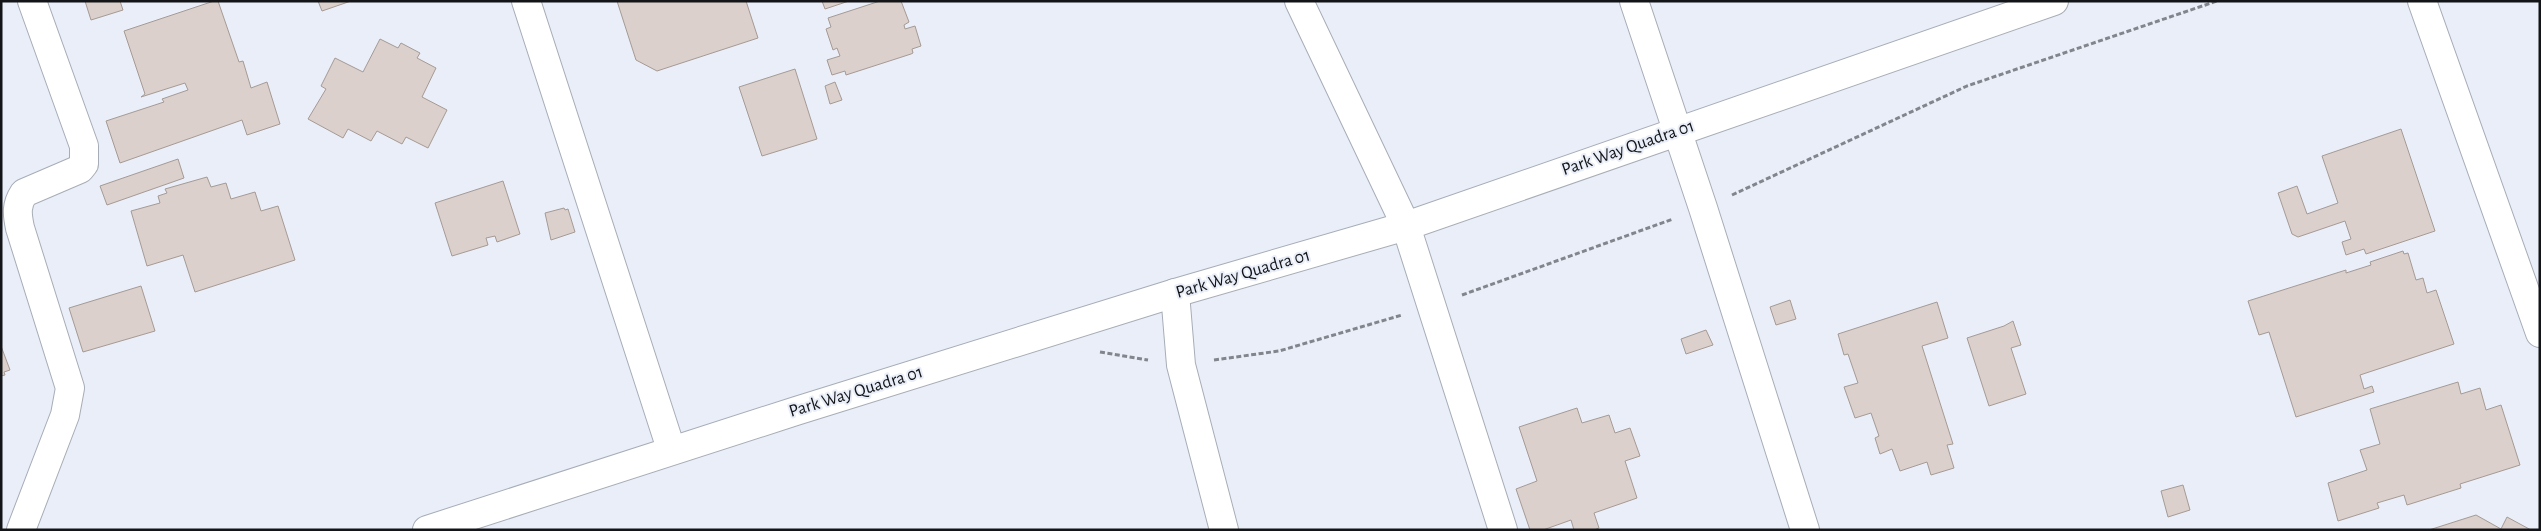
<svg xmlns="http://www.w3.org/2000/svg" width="2541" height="531" viewBox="0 0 2541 531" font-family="'Alegreya Sans',sans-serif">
	<rect width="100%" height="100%" fill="#e9eef8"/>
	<path fill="#dbd0cb" stroke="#a59a95" d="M85,1h35l3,9 -32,10z
		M214,1h4l21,61 4,-1 8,27 16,-6 13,42 -33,11 -5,-15 -122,43 -14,-42 58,-19 -2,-3 26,-9 -3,-7 -44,14 4,-3 -21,-63z
		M318,1h33l-29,10z
		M617,1h129l12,37 -101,33 -21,-11z
		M822,1h27l-24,8z
		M880,1h21l8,21 -5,3 1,4 10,-3 6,20 -9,3 1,4 -2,1 -65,21 -1,-4 -13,4 -5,-15 13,-4 -3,-8 -4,2 -7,-21 5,-2 -3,-9z
		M380,39l18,9 3,-5 19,10 -3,5 19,10 -14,29 25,13 -19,38 -22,-11 -4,7 -25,-13 -6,10 -23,-12 -5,9 -35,-19 18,-30 -5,-3 14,-28 28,14z
		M795,69l22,70 -55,17 -23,-69z
		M835,82l7,18 -12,4 -5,-18z
		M2401,129l34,102 -69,23 -2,-5 -18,6 -4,-13 9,-3 -6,-18 -47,16 -6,-3 -14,-41 19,-7 10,28 31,-11 -16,-47z
		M178,159l6,19 -77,27 -7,-19z
		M207,177l4,10 15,-4 5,16 24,-7 6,19 17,-5 17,54 -100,32 -12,-37 -36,11 -16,-55 29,-8 -2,-7 9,-3 -2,-4z
		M503,181l17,53 -23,8 -2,-6 -9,2 2,7 -36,11 -17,-53z
		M564,208l1,2 3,-1 7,23 -24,8 -6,-27z
		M2403,251l1,3 4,-1 8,27 7,-2 4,15 9,-3 18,54 -94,31 4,14 8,-3 2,6 -78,25 -27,-85 -10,3 -11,-34 98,-31v3l25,-8 -1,-3z
		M141,286l14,45 -72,21 -14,-44z
		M1790,300l6,19 -20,6 -6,-18z
		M1937,302l11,36 -26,8 31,98 -6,1 7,23 -23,7 -4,-13 -27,9 -8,-22 -12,5 -5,-16 4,-2 -8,-23 -16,5 -11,-31 14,-4 -10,-29 -4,1 -6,-21z
		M2013,321l8,24 -10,3 15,46 -37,12 -22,-68 37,-12z
		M1706,330l7,15 -27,9 -5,-15z
		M1,346l9,24 -6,2 1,3 -4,1z
		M2458,382l3,12 19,-6 6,22 15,-5 19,60 -60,19 1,4 -54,17 -3,-10 -27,8 2,5 -41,13 -10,-38 39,-13 -7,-20 20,-6 -10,-35z
		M1577,408l5,15 27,-8 6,18 15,-5 10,28 -15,5 12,37 -43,15 5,15 -5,2h-20l-3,-10 -28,10h-13l-14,-41 21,-8 -18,-54z
		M2183,485l7,25 -22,7 -7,-26z
		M2476,515l25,14 6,-12 24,13h-102z"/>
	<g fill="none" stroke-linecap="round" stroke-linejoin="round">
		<g stroke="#a7adb6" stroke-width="30">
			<path id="minor" d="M526,1l145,448
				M1299,1l107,225 97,304
				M1634,1l69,207 102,322
				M2422,1l118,332
				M1175,293l6,72 43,165
				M21,530l44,-115 5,-27 -50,-160c-3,-14 -4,-23 4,-35l56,-24 4,-5v-18l-52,-145"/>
		</g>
		<g stroke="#a7adb6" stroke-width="30">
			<path id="tertiary" d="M427,530l369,-119 379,-118 231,-67 648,-225"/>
		</g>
		<path stroke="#82868c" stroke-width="3" stroke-dasharray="5 2.5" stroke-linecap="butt" d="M1732,195l235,-109 250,-85
			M1462,295l211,-76
			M1100,352l48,8
			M1214,360l65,-9 123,-36"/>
		<use href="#minor" stroke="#fff" stroke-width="28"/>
		<use href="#tertiary" stroke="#fff" stroke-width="28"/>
	</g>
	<g text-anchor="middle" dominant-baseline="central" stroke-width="4" stroke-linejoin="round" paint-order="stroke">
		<g font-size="18" fill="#121417" stroke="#e9eef8">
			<text transform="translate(1628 148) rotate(-19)">Park Way Quadra 01</text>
			<text transform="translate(1243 274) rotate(-16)">Park Way Quadra 01</text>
			<text transform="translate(856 392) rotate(-17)">Park Way Quadra 01</text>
		</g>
	</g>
	<rect width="2541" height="531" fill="none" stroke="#121417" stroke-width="5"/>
</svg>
